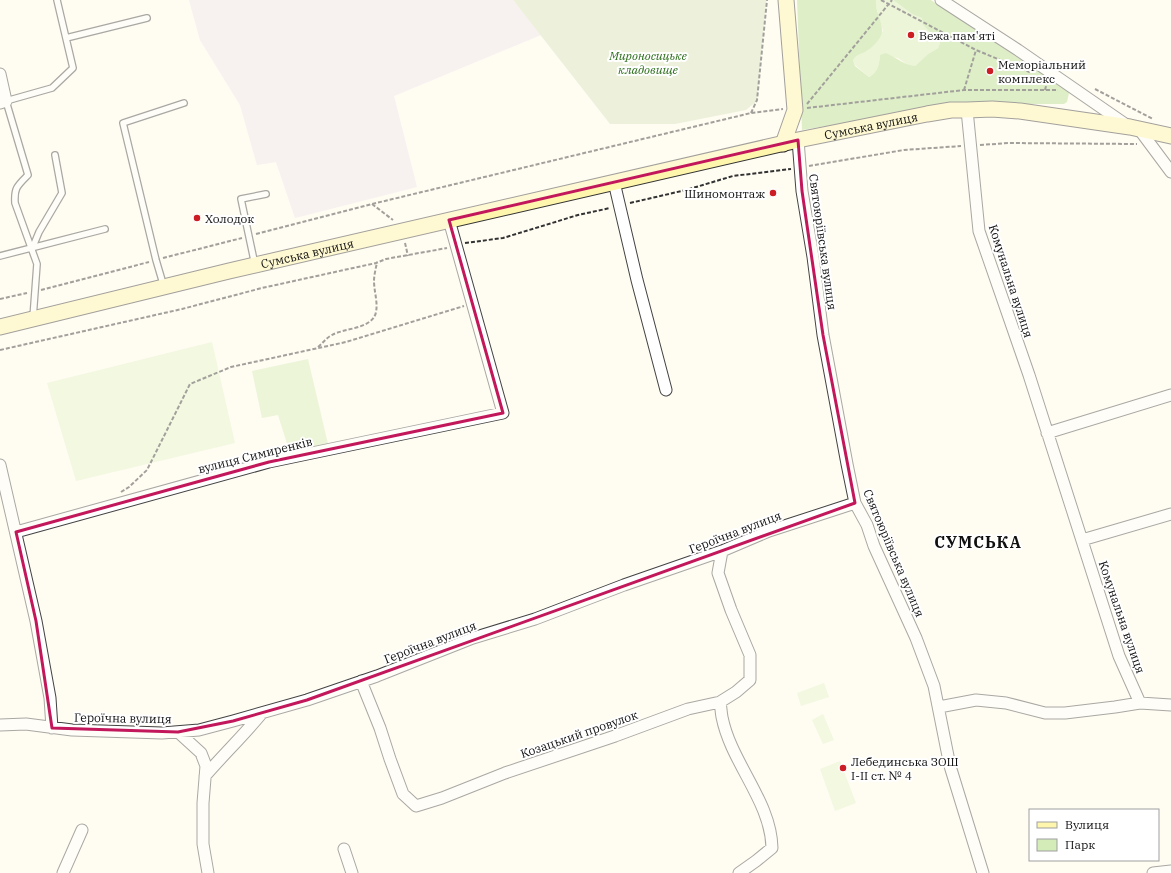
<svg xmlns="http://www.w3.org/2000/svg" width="1171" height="873" viewBox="0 0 1171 873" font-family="'IBM Plex Serif',serif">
	<rect width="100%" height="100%" fill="#fffcf2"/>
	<path fill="#ede4ee" d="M189,0h324l28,35 -147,61 23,91 -122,31 -19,-56 -19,3 -17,-60 -40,-65z"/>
	<path fill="#d4edb8" d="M876,0h17l19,14 11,4v7l17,18 -2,5 -10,6 -13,12h-6l-11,-8 -18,-3c-1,10 -2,17 -11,22l-14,-12 -2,-5 3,-5 12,-5 15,-19 -7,-25z
		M308,359l20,85 -39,6 -11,-35 -16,3 -10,-47z"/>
	<path fill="#b7df96" d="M797,0h79c-1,11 6,20 6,30 1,7 -9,17 -14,20 -6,5 -10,2 -15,10l2,6 14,11c9,-5 10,-12 11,-22l6,-2c9,4 20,13 29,13l13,-12 10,-6 2,-5 -17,-18 -1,-7 -10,-4 -19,-14h38l137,91 1,2 -2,9 -3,2h-104l-158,26z"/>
	<path fill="#d8e4c0" d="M513,0h253l-9,101 -11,9 -71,14h-65z"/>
	<path fill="#e5f4ca" d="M212,342l23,101 -159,38 -29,-98z
		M824,683l5,14 -28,9 -4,-13z
		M823,714l11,26 -11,4 -11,-24z
		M840,761l16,42 -21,8 -15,-42z"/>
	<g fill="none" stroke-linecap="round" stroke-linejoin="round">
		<g stroke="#434343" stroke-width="8">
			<path id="lane" d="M66,38l81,-20
				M32,249l7,-17 23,-39 -7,-38
				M0,256l105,-27
				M255,265l-14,-66 25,-5
				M164,287l-8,-27 -33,-137 61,-20
				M33,318l4,-54 -22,-61c-1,-15 2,-17 13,-28l-22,-74 46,-13 21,-20 -16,-68"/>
		</g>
		<g stroke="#434343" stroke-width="13">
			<path id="street" d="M941,0l77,50 110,76
				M0,74l6,27 -6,2
				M967,110l12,121 50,144 90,281 21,47
				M1139,129l32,43
				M798,140l4,51 11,66 10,78 24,129 8,39 12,22 7,21 42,92 18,48 16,80 33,107
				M614,182l23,98 29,110
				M1047,433l124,-38
				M0,465l36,156 14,77 2,30
				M16,532l253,-70 234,-49 -54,-193
				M1082,540l89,-26
				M361,681l19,47 10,31 13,35 13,12 26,-8 63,-25 110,-37 73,-27 32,-7 16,-10 14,-12v-25l-19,-45 -13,-37 4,-22
				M720,702c1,5 1,10 2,15 9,46 49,84 50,131l-16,13 -17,12
				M939,707l37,-7 30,3 39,10h20l50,-6 25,-4 31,2
				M0,725l26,-1 46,6 90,3 37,-3 34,-9 74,-21 70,-24 96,-38 62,-19 89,-34 98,-34 47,-20 86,-28
				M178,732l23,21 5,13 -3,37v41l5,29
				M205,776c19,-22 39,-41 57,-63
				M344,849l8,24
				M63,873l19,-43
				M1153,873l18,-2"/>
		</g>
		<g stroke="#323232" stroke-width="17">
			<g id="secondary">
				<path d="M783,144l12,-34 -9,-110"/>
				<path id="s1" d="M0,327l229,-56 569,-131 129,-26 24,-4h16l25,-1 28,2 110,16 41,9"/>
			</g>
		</g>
		<path stroke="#323232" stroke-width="2" stroke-dasharray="4 2" stroke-linecap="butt" d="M881,0l95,50 56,23
			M1095,89l58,30
			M964,90l12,-40
			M1045,90l2,-8
			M807,104l85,-104
			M807,108l157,-18h94
			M751,113l6,-13 10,-100
			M980,145l29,-2 128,1
			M809,166l95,-16 57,-4
			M630,203l56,-13 47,-14 58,-7
			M372,204l21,16
			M256,234l116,-30 379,-91 32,-4
			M405,243l3,13
			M465,243l38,-5 75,-23 32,-7
			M163,258l79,-20
			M41,290l108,-28
			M0,299l27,-6
			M318,347c5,-4 8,-9 14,-12 12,-7 41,-6 44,-23 2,-10 -2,-21 -2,-31 0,-6 2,-13 3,-19
			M0,350l182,-41 80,-21 114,-25 10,-4 61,-11
			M121,492l8,-5 18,-17 43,-86 41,-17 115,-25 118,-36"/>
		<use href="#lane" stroke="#fff" stroke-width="5.5"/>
		<use href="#street" stroke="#fff" stroke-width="11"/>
		<use href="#secondary" stroke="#fff6ad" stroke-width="15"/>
	</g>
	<path d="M0 0H1171V873H0ZM798,140l4,51 21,144 32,168 -548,197 -74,21 -55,11 -126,-4 -16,-107 -20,-89 253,-70 234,-49 -54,-193z" fill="#fffcf2" fill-opacity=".55" fill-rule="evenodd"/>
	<path fill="none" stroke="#c2185b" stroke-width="3" stroke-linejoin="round" d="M798,140l4,51 21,144 32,168 -548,197 -74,21 -55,11 -126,-4 -16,-107 -20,-89 253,-70 234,-49 -54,-193z"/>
	<g fill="#cc1c24" stroke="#fff" stroke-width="1.5">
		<circle cx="911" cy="35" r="4"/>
		<circle cx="990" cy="71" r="4"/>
		<circle cx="773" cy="193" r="4"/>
		<circle cx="197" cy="218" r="4"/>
		<circle cx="843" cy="768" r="4"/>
	</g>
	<g text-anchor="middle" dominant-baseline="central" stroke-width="4" stroke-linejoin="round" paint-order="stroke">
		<g font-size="12" fill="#101010" stroke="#fff" text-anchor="start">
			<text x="919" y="35">Вежа пам'яті</text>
			<text x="998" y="64">Меморіальний<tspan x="998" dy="14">комплекс</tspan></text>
			<text x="765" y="193" text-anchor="end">Шиномонтаж</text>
			<text x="205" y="218">Холодок</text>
			<text x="851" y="761">Лебединська ЗОШ<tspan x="851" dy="14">І-ІІ ст. № 4</tspan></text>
		</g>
		<g font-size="12" font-style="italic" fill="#2b6e1a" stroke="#fff">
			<text x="648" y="55">Мироносицьке<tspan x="648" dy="14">кладовище</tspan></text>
		</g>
		<g font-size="12" fill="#101010" stroke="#fff">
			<text stroke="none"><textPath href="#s1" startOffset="894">Сумська вулиця</textPath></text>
			<text transform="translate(823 242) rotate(82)">Святоюріївська вулиця</text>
			<text stroke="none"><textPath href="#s1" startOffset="316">Сумська вулиця</textPath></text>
			<text transform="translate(1011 281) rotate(72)">Комунальна вулиця</text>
			<text transform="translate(255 455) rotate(-14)">вулиця Симиренків</text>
			<text transform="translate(735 532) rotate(-21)">Героїчна вулиця</text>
			<text transform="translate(894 553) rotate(67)">Святоюріївська вулиця</text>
			<text transform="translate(1122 617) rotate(71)">Комунальна вулиця</text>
			<text transform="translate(430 642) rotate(-21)">Героїчна вулиця</text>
			<text transform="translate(123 718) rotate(1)">Героїчна вулиця</text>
			<text transform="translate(579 734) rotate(-19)">Козацький провулок</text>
		</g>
		<g font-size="16" font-weight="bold" letter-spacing="1" fill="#101010" stroke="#fff">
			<text x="978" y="542">СУМСЬКА</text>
		</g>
	</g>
	<rect x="1029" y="809" width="130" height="52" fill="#ffffff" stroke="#9f9f9f"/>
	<rect x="1037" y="822" width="20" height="6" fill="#fff6ad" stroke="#9f9f9f"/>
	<text x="1065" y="829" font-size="12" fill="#101010">Вулиця</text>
	<rect x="1037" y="839" width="20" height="12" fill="#d4edb8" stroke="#9f9f9f"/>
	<text x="1065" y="849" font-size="12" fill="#101010">Парк</text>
</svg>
